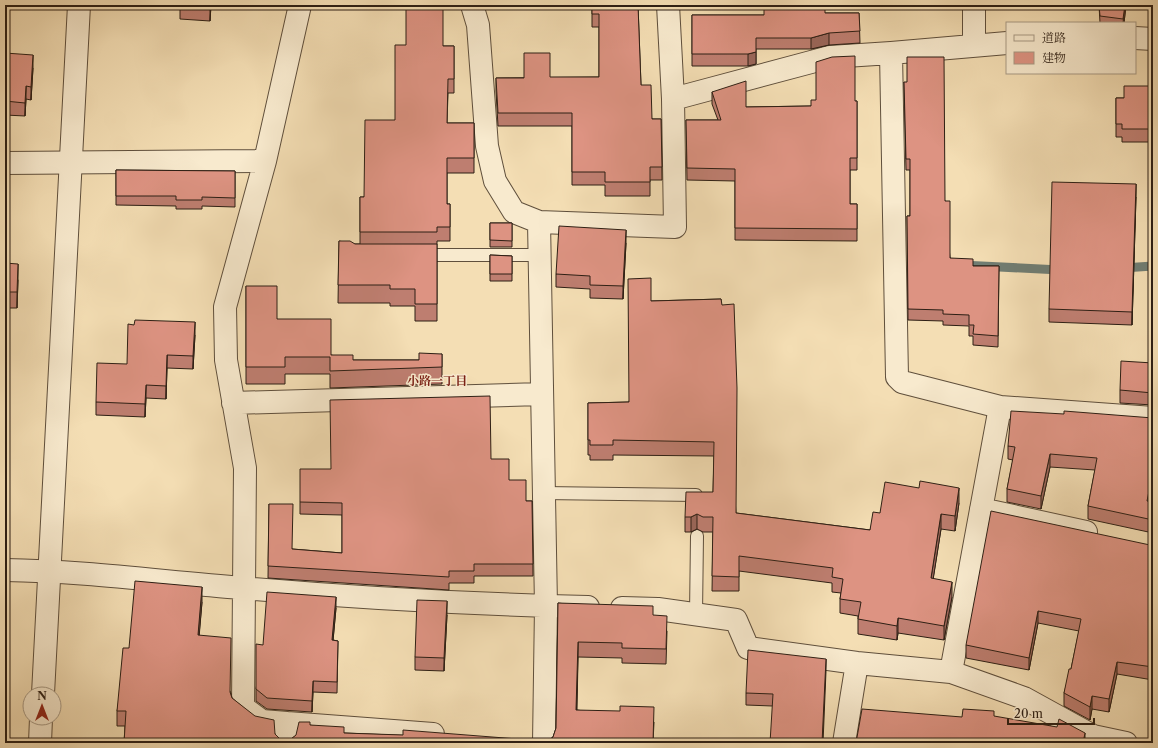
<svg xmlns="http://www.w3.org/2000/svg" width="1158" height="748" viewBox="0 0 1158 748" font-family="'Libre Caslon Text','Noto Serif JP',serif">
	<rect width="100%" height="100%" fill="#f4deb4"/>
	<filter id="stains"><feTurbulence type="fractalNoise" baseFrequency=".005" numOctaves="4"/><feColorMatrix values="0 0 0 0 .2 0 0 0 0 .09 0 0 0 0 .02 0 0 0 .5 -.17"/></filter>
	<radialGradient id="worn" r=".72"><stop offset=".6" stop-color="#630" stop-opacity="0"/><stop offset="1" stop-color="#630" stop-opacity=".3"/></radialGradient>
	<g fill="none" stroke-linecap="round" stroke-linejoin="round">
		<path stroke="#707d73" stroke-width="9" d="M961,265l99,5
			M1123,268l30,-2"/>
		<g stroke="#5f4f3c" stroke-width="14">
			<path id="service" d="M421,255h118
				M543,493l153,2
				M696,614l1,-78"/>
		</g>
		<g stroke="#5f4f3c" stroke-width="24">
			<path id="minor" d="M472,5l6,20 9,121 8,35 19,31 25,10 136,5 -2,-128 -5,-94
				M974,5v39
				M1135,38l18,1
				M891,53l6,324 5,5 98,25 153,11
				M673,99l157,-42 61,-4 116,-10
				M265,161l35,-156
				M5,163l260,-2 -40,146 1,53 19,108 -2,239 19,14 25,2
				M539,222l7,384 -2,137
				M233,403l308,-9
				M981,509l105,23
				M5,570c80,1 159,12 238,18 115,10 230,16 345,19
				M622,608l36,1 78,11 12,28 109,15 94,9 73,26 69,38 33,7
				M951,672l49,-265
				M286,743l1,-20 146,11
				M844,743l13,-80"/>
		</g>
		<g stroke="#5f4f3c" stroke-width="24">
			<path id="tertiary" d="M43,694l36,-689
				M40,743l1,-25"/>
		</g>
		<use href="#service" stroke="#f8eace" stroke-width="12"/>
		<use href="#minor" stroke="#f8eace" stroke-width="22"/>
		<use href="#tertiary" stroke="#f8eace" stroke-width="22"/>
	</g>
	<path fill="#be7e70" stroke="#2d1f14" d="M180,5h31l-1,16 -30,-2z
		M521,5h23l-22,3z
		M592,5h46l3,80 11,34h9l1,61h-12v16h-45v-11h-33v-59h-74l-2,-35v-13l103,-1v-50h-7z
		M1099,5h27l-2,18h-24z
		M825,13h34l1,30 -31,2 -18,4h-55v15l-8,2h-56v-51h72z
		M443,46h11v47h-6l-1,30h27v50h-27v31h3v37h-13v80h-22v-15h-25v-3h-52l1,-62 16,3h5v-47h4l31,-77z
		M5,53l28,15 -2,32 -5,-1 -1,17 -20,-1z
		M904,82l41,119 5,57 23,8h26l-1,81 -25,-2v-9h-4v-10l-26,-1v-4l-35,-1 -1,-104h3v-46h-4z
		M1153,86v56h-31v-5h-6v-39h8z
		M712,92l34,15 65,-1 46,-5v69h-7v34h7v37l-122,-1v-59l-48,-1 -1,-60h32l-6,-16z
		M116,170l119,1v36l-33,-1v3h-26v-3l-60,-1z
		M1136,197l-4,128 -83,-3v-13z
		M490,223h22v24h-22z
		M626,243l-3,56 -33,-1v-9l-34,-2v-13z
		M490,255l22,1v25h-22z
		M5,263l13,17 -1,28h-12z
		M246,286l31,33 54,36 22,5h66l23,-6v30l-112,4v-14h-45v10h-39z
		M721,299l15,214 134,17 10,-17 79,-10 -4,28 -14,-2 -8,50 19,18 -8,43 -46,-7 -1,7 -39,-6v-18l-18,-3v-14l1,-6 -9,-1v-9l-93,-12v20h-27l1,-59h-10l-6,-3 -6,3h-6v-15l28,-25 1,-36 -101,-1v5h-23v-5h-2v-52l41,-1 22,-101z
		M195,335l-2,34 -26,-1 -1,31 -20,-1 -1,19 -49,-2v-13z
		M1153,363v42l-33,-2v-13z
		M1064,414l86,87 3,1v31l-65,-14v-13l7,-36 -45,-3 -9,42 -34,-7v-13l6,-29 -5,-1v-13z
		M491,459l18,21 17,21h6l1,75h-59v7h-25v7l-181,-12 1,-74 23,45 50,4v-38l-42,-1v-12l31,-33z
		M1150,545h3v135l-36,-6 -8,38 -17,-3 -2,11 -26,-14v-13l7,-24 8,-38 -41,-8 -9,47 -63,-12v-13z
		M202,602l-3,33 32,58 1,5 43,36 5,5 5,2 6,-2 19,-14 34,8 199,8 6,-1 4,-3 3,-9 2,-125 95,12 14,16 -1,33 -44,-1v-5l-44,-1 -1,53 77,12 -1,21h-529l1,-17h-8v-15l12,-63z
		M336,608l-3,32 5,1 -1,52 -24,-1 -1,20 -45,-3 -11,-8v-12l7,-44z
		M447,615l-3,56 -29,-1v-13z
		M826,671l-54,35 -26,-1v-12z"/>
	<path fill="#9b675b" stroke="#2d1f14" d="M210,5h1l-1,16z
		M1125,5h1l-2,18h-1z
		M829,33v12l-18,4v-11z
		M756,52v12l-8,2v-12z
		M33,55v13l-2,32v-13z
		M26,86v13l-1,17v-13z
		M1136,184v13l-4,128v-13z
		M626,230v13l-3,56v-13z
		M18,264v16l-1,28v-16z
		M195,322v13l-2,34v-13z
		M167,355v13l-1,31v-13z
		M146,385v13l-1,19v-13z
		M1050,454v13l-9,42v-13z
		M1153,471v13l-6,30v-13z
		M959,488v15l-4,28v-15z
		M697,514v15l-6,3v-15z
		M941,514v15l-10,64v-15z
		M952,582v15l-8,43v-14z
		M202,587v15l-4,48v-15z
		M336,597v11l-4,44v-12z
		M447,601v14l-3,56v-13z
		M1038,611v12l-9,47v-12z
		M898,618v15l-1,7v-14z
		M578,642v15l-2,67v-14z
		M826,659v12l-3,72h-1z
		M1117,662v12l-8,38v-13z
		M313,681v11l-1,20v-11z
		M1092,696v13l-2,11v-13z
		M1085,733v10h-2z"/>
	<path fill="#dd9382" stroke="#2d1f14" d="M180,5h30v3l-30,-2z
		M406,5h37v41h11v33h-6l-1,44h27v35h-27v46h3v23h-13v5h-77v-35h4l1,-77h30v-75h11z
		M592,5h46l3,80h10l1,34h9l1,48h-12v15h-45v-10h-33v-59h-74l-2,-35h28v-25h26v24h49v-63h-7z
		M764,5h61v8h34l1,18 -31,2 -18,5h-55v14l-8,2h-56v-39h72z
		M1099,5h26l-2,14 -23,-3z
		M5,53l28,2 -2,32 -5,-1 -1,17 -20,-2z
		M855,56v45h2v57h-7v46h7v25l-122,-1v-59l-48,-1 -1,-48h35l-9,-28 34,-11v26l65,-1v-6h5v-38l16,-5z
		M907,57h37l1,144h5v57l23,1v7h26l-1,70 -25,-2 1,-9h-5v-10l-26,-1v-4l-35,-1 -1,-93h3v-57h-4l-2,-77h3z
		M1124,86h29v43h-31v-5h-6v-26h8z
		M116,170l119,1v27l-33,-1v3h-26v-4h-60z
		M1052,182l84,2 -4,128 -83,-3z
		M490,223h22v18l-22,-1z
		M559,226l67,4 -3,56 -33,-1v-9l-34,-2z
		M339,241h11l5,3h82v60h-22v-15h-25v-4h-52z
		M490,255l22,1v18h-22z
		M5,263l13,1 -1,28h-12z
		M651,278v23l70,-2 1,6 12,-1 3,84 -1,125 134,17 3,-18 7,1 5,-31 34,6 1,-7 39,7 -4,28 -14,-2 -10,64 21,4 -8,44 -46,-8 -1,8 -39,-7 3,-17 -21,-3 3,-20 -11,-2 1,-9 -94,-12v21l-27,-1 1,-59h-10l-6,-3 -6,3h-6l1,-25h27l1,-50 -101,-2v5h-23v-5h-2v-37l41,-1 -1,-123z
		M246,286h31v33h54v36h22v5h66v-7l23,1v13l-112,4v-14h-45v10h-39z
		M135,320l60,2 -2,34 -26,-1 -1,31 -20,-1 -1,19 -49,-2 1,-39 30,1 1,-40 6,1z
		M1121,361l32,2v30l-33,-3z
		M490,396l1,63h18v21h17v21h6l1,63h-59v7h-25v6l-181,-11 1,-62h24l-1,45 50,4v-50l-42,-1v-33h31l-1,-69z
		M1011,411l53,3v-3l89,7v53l-6,30 6,1v18l-65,-14 9,-48 -47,-4 -9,42 -34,-7 8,-42 -7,-1z
		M991,511l159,34h3v122l-36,-5 -8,37 -17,-3 -2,11 -26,-14 5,-24h2l10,-50 -43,-8 -9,47 -63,-13z
		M135,581l67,6 -4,48 33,3 -1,54 2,6 23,18 19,4 1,14 5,5 5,2 6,-2 5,-4 3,-13h11v3l34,2v6l59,2v-5l140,11 6,-1 4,-3 3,-9 2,-125 95,3v9l14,1 -1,33 -44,-1v-5l-44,-1 -2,68 44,1v-5l34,1 -1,36h-529l2,-32h-9l6,-63h6z
		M267,592l69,5 -4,43 6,1 -1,41 -24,-1 -1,20 -45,-3 -11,-9v-45l7,1z
		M417,600l30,1 -3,57 -29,-1z
		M748,650l78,9 -4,84h-52l3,-49 -27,-1z
		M862,709l100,8 1,-8 31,2v5l63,11 2,-8 26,14 -2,10h-227z"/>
	<g text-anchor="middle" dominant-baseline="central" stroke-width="3" stroke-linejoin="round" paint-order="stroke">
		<g font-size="12" font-weight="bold" fill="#7a1f14" stroke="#f8eace">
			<text x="437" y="380">小路一丁目</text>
		</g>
	</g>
	<rect width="1158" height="748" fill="none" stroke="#f4deb4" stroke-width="20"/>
	<rect x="6" y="6" width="1146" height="736" fill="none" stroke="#2d1f14" stroke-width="2"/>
	<rect x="10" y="10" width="1138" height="728" fill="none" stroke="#2d1f14"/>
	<rect x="1006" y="22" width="130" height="52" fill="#f8eace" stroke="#a79984"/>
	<rect x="1014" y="35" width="20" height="6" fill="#f8eace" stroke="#a79984"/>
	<text x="1042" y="42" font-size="12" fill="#2d1f14">道路</text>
	<rect x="1014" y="52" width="20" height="12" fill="#dd9382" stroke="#a79984"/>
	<text x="1042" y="62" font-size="12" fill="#2d1f14">建物</text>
	<g transform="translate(42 706)"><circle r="19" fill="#f8eace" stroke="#a79984"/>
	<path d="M0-3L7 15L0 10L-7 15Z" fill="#8f2418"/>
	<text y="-6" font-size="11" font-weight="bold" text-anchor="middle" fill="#2d1f14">N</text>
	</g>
	<path d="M1008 718v6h86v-6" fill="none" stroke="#2d1f14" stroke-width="2"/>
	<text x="1014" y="718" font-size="12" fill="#2d1f14" stroke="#f8eace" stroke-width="3" paint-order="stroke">20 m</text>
	<rect width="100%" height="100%" filter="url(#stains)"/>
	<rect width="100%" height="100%" fill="url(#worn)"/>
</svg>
